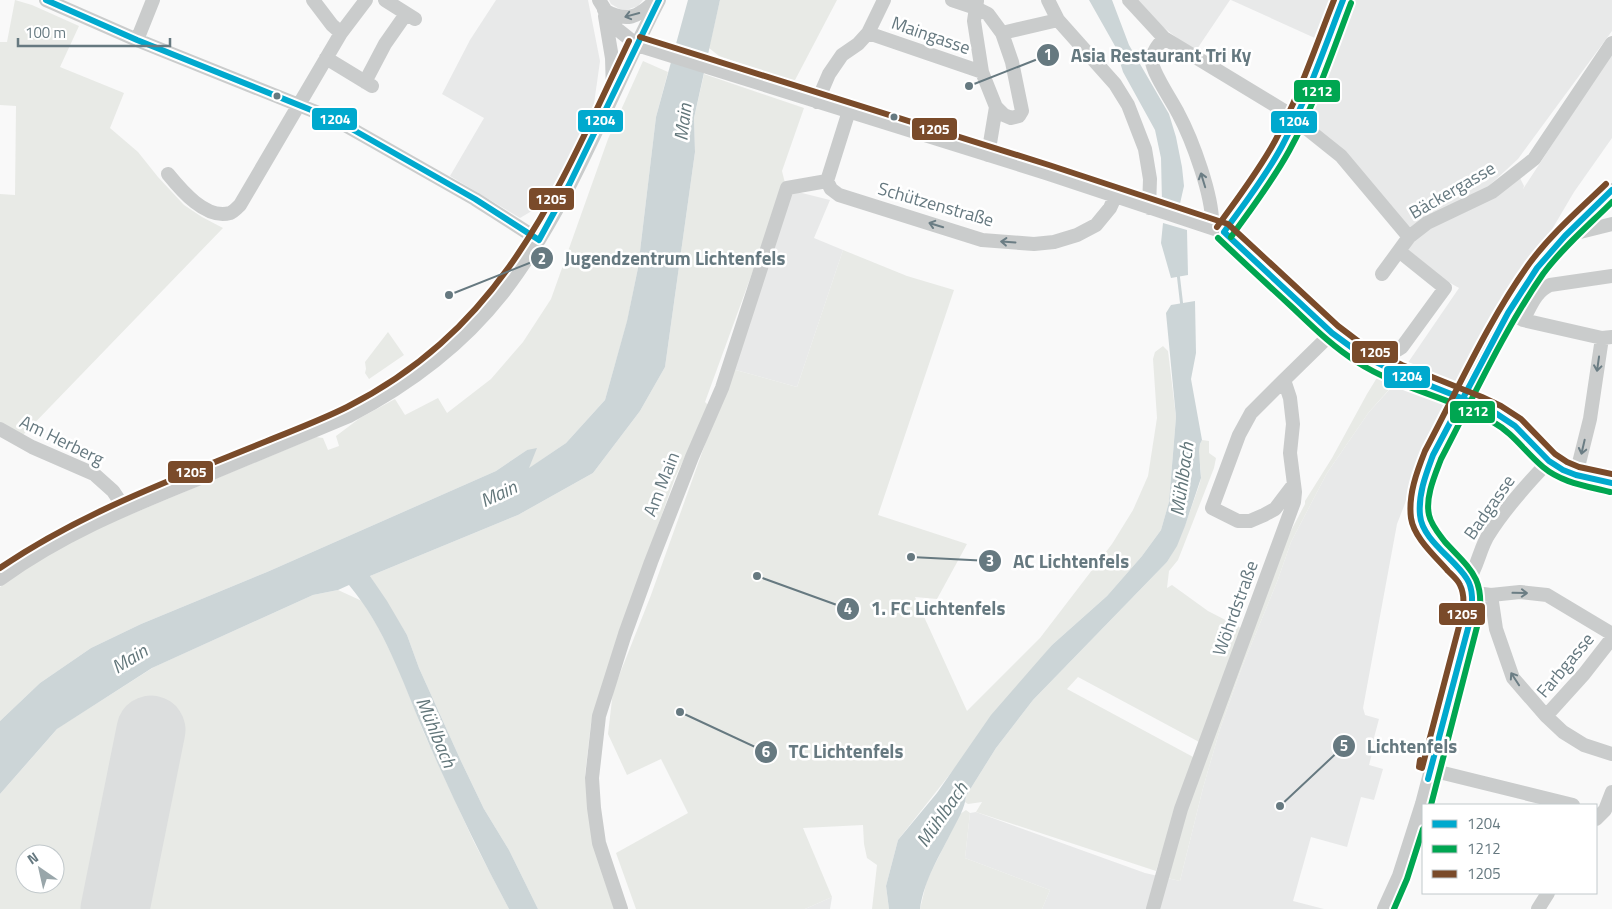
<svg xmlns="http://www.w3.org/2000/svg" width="1612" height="909" viewBox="0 0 1612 909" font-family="'Titillium Web',sans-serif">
	<rect width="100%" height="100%" fill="#f9f9f9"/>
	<path fill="#e8e9e9" d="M496,0h92l12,61 -7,50 -46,91 -27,16 -70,-42 34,-58 -42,-24 28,-54z
		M609,0h34l-5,6 -15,5 -12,-7z
		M1136,0h94l-35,52 -50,-39z
		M1231,0h101l-15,39z
		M1349,0h263v31l-94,128 -39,36 -70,35 -106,-108z
		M1612,53v85l-38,54 -126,214 -37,82 -14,36 -34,184 2,7 14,4 -7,26 2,1 -5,19 14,4 -9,31 -13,-3 -14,50 -36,-10 -18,64 31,8h-282l8,-19 -85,-32 5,-45 6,-1 169,61 35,8 23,-93 17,-59 22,-62 35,-85 14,-40 36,-69 42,-61 21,-23 69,-101 -14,-8 -39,-32 23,-23 90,-49 5,10 -1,3z
		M790,190l40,10 -16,38 29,12 -46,137 -65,-18z
		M832,897l-2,12h-25z"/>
	<path fill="#e8eae6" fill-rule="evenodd" d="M15,0l17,5 47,21 -19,41 64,26 -14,35 28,24 20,25 26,28 18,12 21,11 -201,208 -22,-14v-228l15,1 1,-89 -16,-1v-63h7z
		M720,0h117l-43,82 -75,-26 -10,-8z
		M643,61l25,11 -12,45 -18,151 -11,54 -22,78 -39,43 -38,26 -1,-19 -31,21 -229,101 -126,52 -50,24 -51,35 -40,38v-134l15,-12 71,-42 230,-96 7,1 5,12 11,-4 -3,-10 24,-18 35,-19 10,16 33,-17 9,15 44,-34 32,-37 28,-43 57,-160z
		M704,74l100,34 -22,63 3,12 -80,219 4,4 -34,72 -47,131 -37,114 -6,52 7,51 25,83h-79l-29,-59 -25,-41 -23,-48 -42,-93 -12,-33 -37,-59 148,-61 75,-42 47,-62 25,-44 30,-215 -1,-34z
		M843,250l64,26 47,14 -76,225 89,29 -30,55 -22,-2 52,114 73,-73 72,-94 21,-34 15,-34 9,-58 -4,-59 2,-7 8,-6 5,5 8,66 -7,85 -8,28 -19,26 -35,40 -55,49 -154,195 -12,46 3,23h-17l5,-44 -10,-7 -3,-14 -1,-19 -60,3 29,69 -27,12h-169l-20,-56 72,-40 -27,-54 -34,16 -19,-41 5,-43 38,-96 81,-226 65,18z
		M388,332l16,23 -35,24 -4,-6 1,-4 -1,-7z
		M1378,376l16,8 -25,28 -42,61 -36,69 -14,40 -35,85 -22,62 -17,59 -23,93 -13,-3 12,-47 106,-289 20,-38v-3l27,-43 35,-64z
		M1202,440l7,1v12l7,5 -2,10 -36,92 -9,11 -2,17 5,-3 36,26 33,17 -40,115 -123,-66 -11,12 128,69 -30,85 -9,28 -180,-59 6,-10 -14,2 -3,-2 1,-6 30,-48 37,-48 134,-138c13,-21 20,-42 28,-65 2,-6 5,-13 6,-19 1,-12 -6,-27 1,-38z
		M338,590l24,11 16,26 20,40 25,64 51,111 35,67h-509v-115l58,-66 96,-61 159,-72zM25,854h30v30h-30z
		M966,810l4,3 -5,45 85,32 -8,19h-122l7,-29 33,-66z"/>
	<path fill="#ccd5d7" d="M688,0h32l-26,118 1,34 -30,215 -25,44 -47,62 -75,42 -148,61 17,25 20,34 12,33 42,93 23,48 25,41 29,59h-29c-31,-58 -60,-118 -86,-179 -21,-50 -38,-102 -74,-145l-11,5 -25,5 -161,73 -95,61 -57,65v-73l40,-38 51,-35 50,-24 126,-52 229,-101 31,-21 10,-2 -8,20 37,-25 39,-43 22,-79 11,-53 18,-151z
		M1089,0h23l17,45 40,69 7,23 6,30 2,19 -5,22 -17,-6 -1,-44 -6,-28 -32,-58 -8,-26z
		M1163,223l24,7 1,45 -17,3 -10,-35z
		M1195,301l1,52 -5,26 11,61 -2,4 -1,7 2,27 -16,48 -8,20 -10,16 -134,138 -37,48 -30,48c-1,12 -8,23 -13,33 -13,26 -29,51 -33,80h-31l-3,-23 12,-46 39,-47 54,-78 61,-70 55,-49 35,-40 19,-26 8,-28 7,-85 -10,-104 5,-8z"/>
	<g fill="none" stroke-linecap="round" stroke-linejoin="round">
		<path stroke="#ccd5d7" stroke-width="3" d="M1178,273l4,34"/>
		<path stroke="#dcdede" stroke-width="69" d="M115,909l36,-179"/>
		<path stroke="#d4d9db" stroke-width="14" stroke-dasharray="14 7" stroke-linecap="butt" d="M1398,373l72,29"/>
		<path stroke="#cacccc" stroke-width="14" d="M46,0l91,40 199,80 139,79 64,41
			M313,0l19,25 9,8
			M385,0l30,19
			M599,0l18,29 20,16 409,128 178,59 108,101 30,22 36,18
			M952,0l24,8 12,6 14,19 10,29 10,49 -3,5 -8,2 -7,-3 -8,-8
			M1048,0l10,20 57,64 13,21 17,44 5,30 -1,29
			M1129,0l35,38 122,74 55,44 68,81
			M977,1l-3,20 8,51 14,35 -8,48
			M604,10c23,13 34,7 51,-9
			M605,16l7,42 1,33
			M868,33l114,39
			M1002,33l56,-13
			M1164,38c-6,7 -12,14 -12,23 0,11 20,40 26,52 14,26 36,85 34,114
			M137,40l16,-40
			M326,58l46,28
			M365,82l20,-38 21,-30
			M817,102l12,-28 13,-19 16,-11 10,-11 16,-33
			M168,174c13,16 38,46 62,39 3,-1 7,-5 10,-8l101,-172 25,-33
			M827,181l4,8 8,6 143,45 52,4 20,-2 23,-7 19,-10 14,-17 5,-11
			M1224,232c20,-28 42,-56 58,-86 25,-46 42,-97 61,-146
			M1568,235l44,-11
			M1382,274l27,-37 18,-14 65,-31 42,-33 78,-116
			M1516,316l7,4 79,18 10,-1
			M1523,320c8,-14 12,-28 27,-35l62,-9
			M1362,355l6,-4c13,2 23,4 34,-4l43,-59 -46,-37
			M1284,380l-33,33 -12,22 -27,73 26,13h12l14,-6 11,-6 19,-25
			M1470,402c21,7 41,19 56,34 12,11 22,27 37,34 15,8 33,10 49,13
			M0,429l32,18 62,27 19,17 12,18
			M1576,475l14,-56 12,-81
			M0,579c61,-44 124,-70 193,-98 52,-22 104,-43 156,-65 58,-30 112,-70 153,-122 68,-88 106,-196 157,-294
			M1468,580c9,-11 12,-33 21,-46 17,-27 39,-51 60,-73
			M1483,594l8,1 29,-3 27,3 65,39
			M1491,595l5,34 17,49 33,38 17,16 21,13 28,9
			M1546,716l38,-42 28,-36
			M1431,770l142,35
			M1596,819l9,-9 7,-18
			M621,909l-22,-66 -5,-35 -2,-30 7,-62 26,-82 26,-72 41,-105 30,-69 65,-200 40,-7 22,-70
			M1153,909l28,-100 113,-307 1,-10 -5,-39 3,-29 -3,-26 -6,-18 48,-47
			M1384,909l15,-33 23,-72 49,-187 2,-17 -5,-20 -34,-38 -7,-10 -7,-15v-19l5,-21 8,-22 75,-142 29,-45 28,-32 47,-46
			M1538,909l10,-16"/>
		<g stroke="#fff" stroke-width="10">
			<path id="bus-1" d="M46,0l91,40 199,80 139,79 64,41
				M1224,232l108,101 30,22 36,18 81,32 18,9 18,12 34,35 14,9 13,5 36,8
				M1224,232c20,-28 42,-56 58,-86 25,-47 42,-97 61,-146
				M539,240l30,-55 90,-185
				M1428,779l43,-162c1,-12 3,-27 -4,-38 -12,-20 -45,-39 -47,-64 -2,-21 6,-41 13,-60l75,-142 29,-45 28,-32 47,-46"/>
		</g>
		<g stroke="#fff" stroke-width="10">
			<path id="bus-2" d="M1231,237c20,-28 41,-55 58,-86 26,-47 43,-98 62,-148
				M1218,238c25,24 50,47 75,70 20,19 40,39 64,54 42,27 93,35 136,60 20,11 32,30 50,45 19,16 44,19 67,25
				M1431,805l48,-186c6,-41 -8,-49 -34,-77 -6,-8 -14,-17 -16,-27 -4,-18 6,-40 12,-56 32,-61 63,-129 102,-185 19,-26 46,-49 69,-72
				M1394,909l13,-30 16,-50"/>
		</g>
		<g stroke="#fff" stroke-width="10">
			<path id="bus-3" d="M640,37l409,128 179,59 110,102 29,22 35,17 80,32 19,9 20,13 34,35 12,8 12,5 33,7
				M1217,227c20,-28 41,-55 58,-86 24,-45 40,-93 59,-141
				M0,568c82,-56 176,-90 267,-127 27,-11 54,-21 80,-34 158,-80 210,-215 282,-366
				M1420,760l-1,7 3,1 40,-153c2,-10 3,-20 -2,-30 -2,-5 -8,-10 -12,-14 -13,-15 -34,-33 -37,-53 -3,-23 6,-47 14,-67 33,-62 63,-130 104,-187 22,-30 51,-55 77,-80"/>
		</g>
		<use href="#bus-1" stroke="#00a9ce" stroke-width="6"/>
		<use href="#bus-2" stroke="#00a651" stroke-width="6"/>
		<use href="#bus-3" stroke="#7a4b2a" stroke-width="6"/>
	</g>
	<defs><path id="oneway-shaft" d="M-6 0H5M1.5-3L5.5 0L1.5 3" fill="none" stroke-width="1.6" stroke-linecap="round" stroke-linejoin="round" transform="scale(1.25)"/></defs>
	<g stroke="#6b7d84">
		<use href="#oneway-shaft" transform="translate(632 15) rotate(165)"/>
		<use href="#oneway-shaft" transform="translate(1203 180) rotate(-107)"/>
		<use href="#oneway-shaft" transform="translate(936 225) rotate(-163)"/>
		<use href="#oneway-shaft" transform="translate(1008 242) rotate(-176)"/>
		<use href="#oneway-shaft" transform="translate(1598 364) rotate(98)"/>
		<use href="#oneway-shaft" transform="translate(1583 447) rotate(103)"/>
		<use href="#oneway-shaft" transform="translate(1520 593) rotate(1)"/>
		<use href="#oneway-shaft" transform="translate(1515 679) rotate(-123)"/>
	</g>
	<g fill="#667980" stroke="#fff" stroke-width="2">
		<circle cx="277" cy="96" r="4.5"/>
		<circle cx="894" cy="117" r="4.5"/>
	</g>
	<g text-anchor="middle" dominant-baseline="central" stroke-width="5" stroke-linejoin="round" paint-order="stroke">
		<g font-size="18" fill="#667980" stroke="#fff">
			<text transform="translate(931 35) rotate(19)">Maingasse</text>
			<text transform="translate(1452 190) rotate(-30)">Bäckergasse</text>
			<text transform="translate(936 204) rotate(16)">Schützenstraße</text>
			<text transform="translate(62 440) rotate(26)">Am Herberg</text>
			<text transform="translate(661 484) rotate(-68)">Am Main</text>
			<text transform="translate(1489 507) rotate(-55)">Badgasse</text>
			<text transform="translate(1235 608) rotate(-70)">Wöhrdstraße</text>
			<text transform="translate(1565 665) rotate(-50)">Farbgasse</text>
		</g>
		<g font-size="19" font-style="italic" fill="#62767a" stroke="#fff">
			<text transform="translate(682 122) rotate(-83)">Main</text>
			<text transform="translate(1181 479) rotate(-82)">Mühlbach</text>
			<text transform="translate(498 493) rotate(-25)">Main</text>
			<text transform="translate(129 658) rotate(-32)">Main</text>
			<text transform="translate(437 732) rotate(67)">Mühlbach</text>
			<text transform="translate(941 814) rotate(-55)">Mühlbach</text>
		</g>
	</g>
	<path fill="none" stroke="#667980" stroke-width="2" d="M969 86L1048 55M449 295L542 258M911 557L990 561M757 576L848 609M1280 806L1344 746M680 712L766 752"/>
	<g fill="#667980" stroke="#fff" stroke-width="2">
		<circle cx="969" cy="86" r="5"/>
		<circle cx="449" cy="295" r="5"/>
		<circle cx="911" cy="557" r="5"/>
		<circle cx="757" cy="576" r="5"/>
		<circle cx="1280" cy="806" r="5"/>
		<circle cx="680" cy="712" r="5"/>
		<circle cx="1048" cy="55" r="12"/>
		<circle cx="542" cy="258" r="12"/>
		<circle cx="990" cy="561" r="12"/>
		<circle cx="848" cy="609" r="12"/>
		<circle cx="1344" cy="746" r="12"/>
		<circle cx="766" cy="752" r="12"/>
	</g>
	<g font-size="15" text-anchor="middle" font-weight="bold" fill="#fff">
		<text x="1048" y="60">1</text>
		<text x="542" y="264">2</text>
		<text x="990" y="566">3</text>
		<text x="848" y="614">4</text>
		<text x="1344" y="751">5</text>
		<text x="766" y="757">6</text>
	</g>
	<g font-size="19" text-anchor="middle" font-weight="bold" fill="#667980" stroke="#fff" stroke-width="5" stroke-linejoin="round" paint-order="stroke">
		<text x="1161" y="62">Asia Restaurant Tri Ky</text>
		<text x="675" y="265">Jugendzentrum Lichtenfels</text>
		<text x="1071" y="568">AC Lichtenfels</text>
		<text x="938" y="615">1. FC Lichtenfels</text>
		<text x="1412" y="753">Lichtenfels</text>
		<text x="846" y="758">TC Lichtenfels</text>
	</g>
	<g stroke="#fff" stroke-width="2">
		<rect x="1293" y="79" width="48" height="24" rx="5" fill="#00a651"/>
		<rect x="311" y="107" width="47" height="24" rx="5" fill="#00a9ce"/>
		<rect x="577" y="109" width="47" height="24" rx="5" fill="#00a9ce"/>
		<rect x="1270" y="110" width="48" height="24" rx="5" fill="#00a9ce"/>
		<rect x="911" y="117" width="47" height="24" rx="5" fill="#7a4b2a"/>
		<rect x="528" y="187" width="47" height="24" rx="5" fill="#7a4b2a"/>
		<rect x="1351" y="340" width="48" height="24" rx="5" fill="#7a4b2a"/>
		<rect x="1383" y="365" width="48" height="24" rx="5" fill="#00a9ce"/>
		<rect x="1449" y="400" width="47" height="24" rx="5" fill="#00a651"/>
		<rect x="167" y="460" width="47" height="24" rx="5" fill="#7a4b2a"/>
		<rect x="1438" y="602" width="48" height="24" rx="5" fill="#7a4b2a"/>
	</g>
	<g font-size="14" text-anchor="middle" font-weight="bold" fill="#fff">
		<text x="1317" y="96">1212</text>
		<text x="335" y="124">1204</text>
		<text x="600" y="125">1204</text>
		<text x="1294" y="126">1204</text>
		<text x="934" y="134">1205</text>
		<text x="551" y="204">1205</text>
		<text x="1375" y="357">1205</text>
		<text x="1407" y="381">1204</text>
		<text x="1473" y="416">1212</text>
		<text x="191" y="477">1205</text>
		<text x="1462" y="619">1205</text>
	</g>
	<rect x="1422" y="804" width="175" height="90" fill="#ffffff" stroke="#c2c9cc"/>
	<rect x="1432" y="820" width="25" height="8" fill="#00a9ce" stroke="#c2c9cc"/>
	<text x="1467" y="829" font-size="15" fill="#667980">1204</text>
	<rect x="1432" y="845" width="25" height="8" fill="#00a651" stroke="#c2c9cc"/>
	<text x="1467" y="854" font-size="15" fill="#667980">1212</text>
	<rect x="1432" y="870" width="25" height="8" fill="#7a4b2a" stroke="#c2c9cc"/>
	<text x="1467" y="879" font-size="15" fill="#667980">1205</text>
	<g transform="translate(40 869) rotate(326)"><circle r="24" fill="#ffffff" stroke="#c2c9cc"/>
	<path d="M0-4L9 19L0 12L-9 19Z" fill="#99a6aa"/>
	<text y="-8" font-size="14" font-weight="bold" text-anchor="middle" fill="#667980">N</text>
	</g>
	<path d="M18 38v8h152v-8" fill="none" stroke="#667980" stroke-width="2.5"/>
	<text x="25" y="38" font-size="15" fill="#667980" stroke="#ffffff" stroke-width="4" paint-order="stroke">100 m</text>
</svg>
